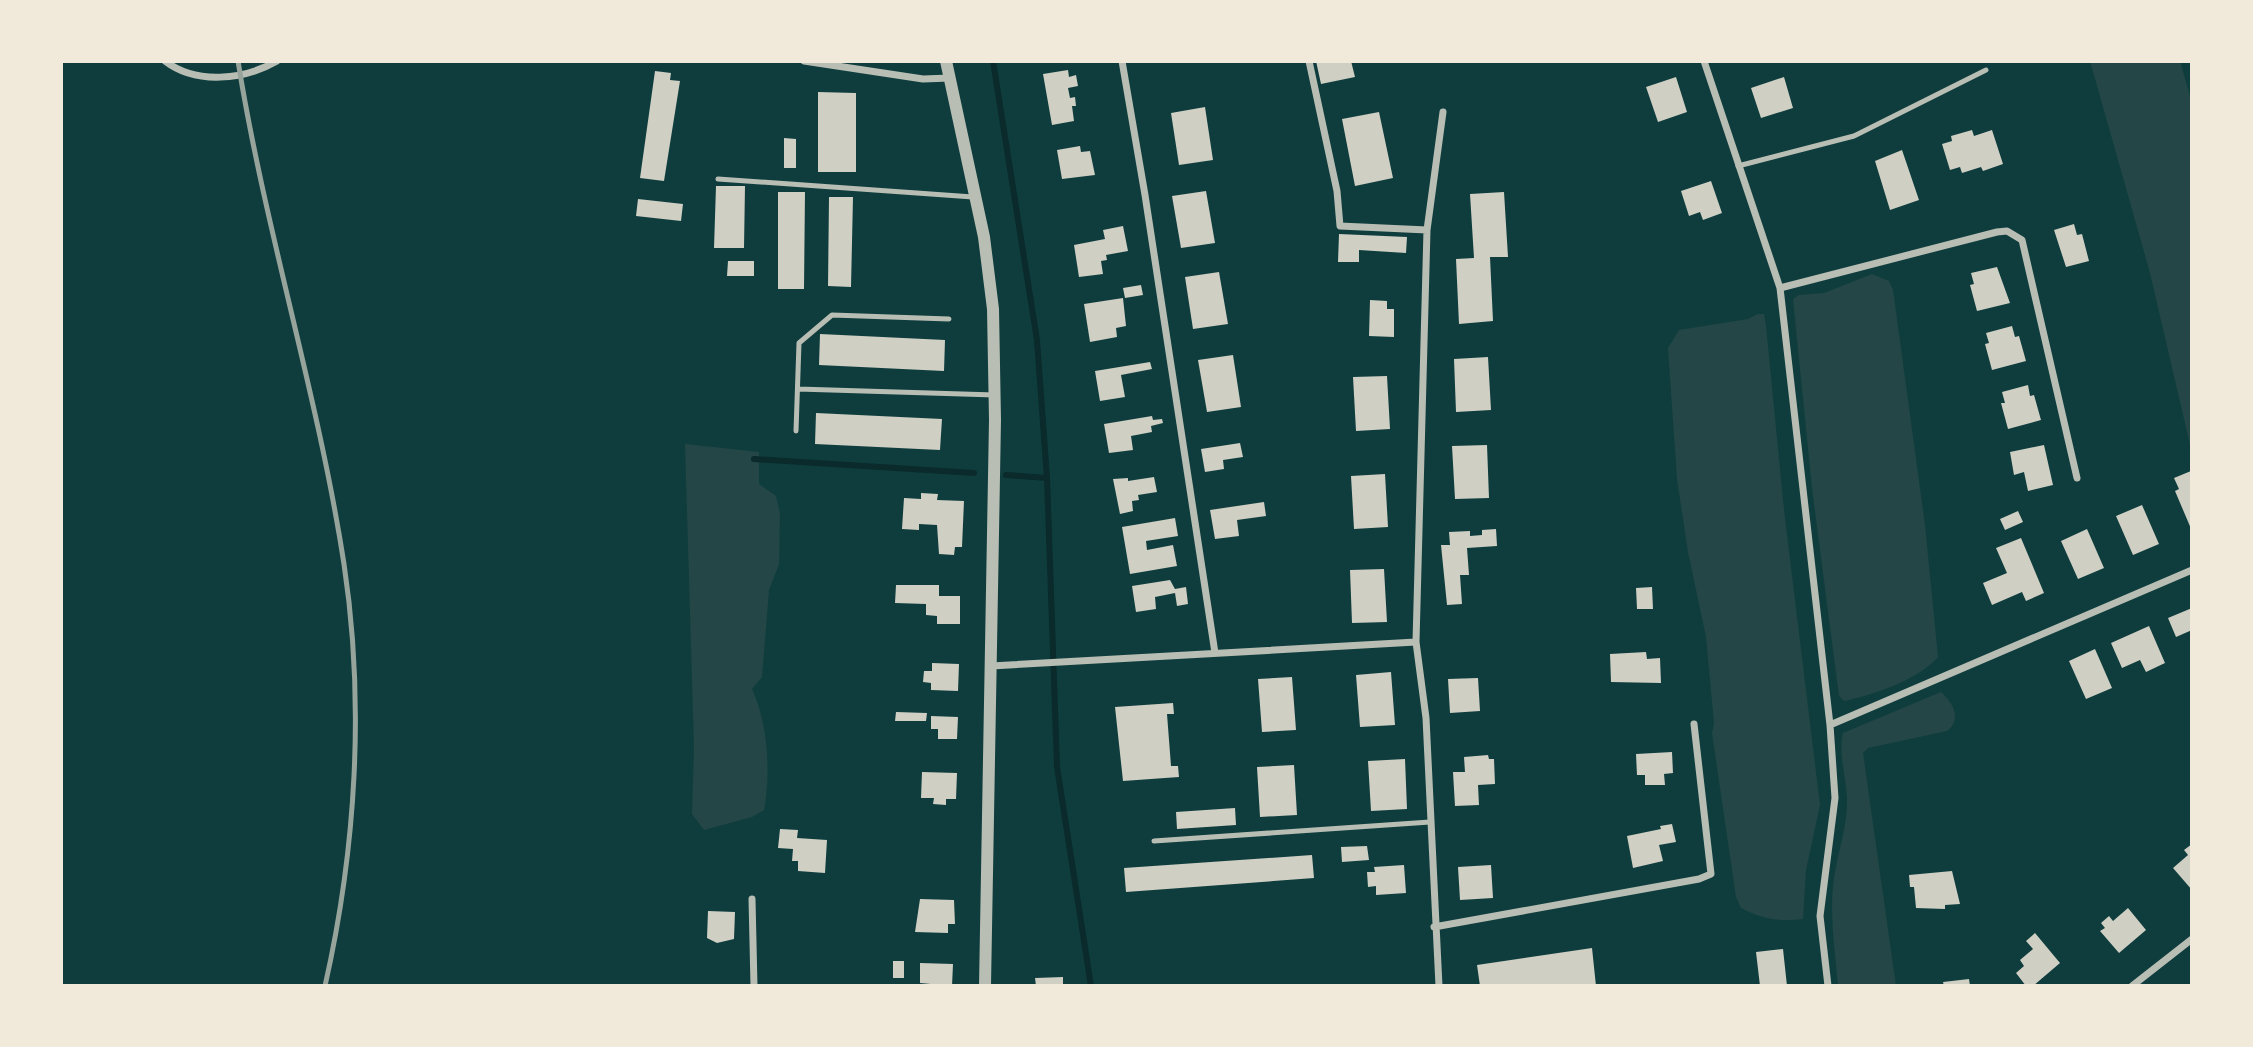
<svg xmlns="http://www.w3.org/2000/svg" width="2253" height="1047" viewBox="0 0 2253 1047" font-family="'Source Sans 3',sans-serif">
	<rect width="100%" height="100%" fill="#0f3d3e"/>
	<path fill="#244646" d="M2090,61h90l12,42 -1,346 -41,-176z
		M1872,274l17,7 4,9 32,235 13,132c-20,23 -65,38 -94,44l-5,-5 -27,-208 -19,-189 6,-4 25,-2z
		M1758,314h6l2,12 18,184 36,295 -14,65 -3,49c-24,3 -41,0 -62,-11l-5,-11 -24,-164 2,-10 -8,-86 -18,-85 -11,-73 -9,-131 11,-18 69,-11z
		M685,444l74,8v32l17,12 4,17 -1,51 -10,26 -7,87 -10,12c16,35 19,83 12,121l-12,7 -48,13 -12,-16 2,-66z
		M1941,692c11,10 22,26 6,39l-79,17 -5,5 33,233h-58c-3,-35 -9,-74 -4,-108 4,-27 14,-53 13,-81 -1,-21 -9,-43 -4,-64z"/>
	<g fill="none" stroke-linecap="round" stroke-linejoin="round">
		<path stroke="#0a2a2b" stroke-width="6" d="M993,61l44,279 10,138 10,289 34,219
			M754,459l220,14
			M1006,475l41,3"/>
	</g>
	<path fill="#cfcfc3" d="M1316,61h35l4,16 -34,7z
		M1068,70l1,7 7,-2 2,11 -10,2 2,10 5,-1 1,9h-4l2,15 -22,4 -9,-51z
		M655,71l16,2 -1,7 10,1 -16,100 -24,-3z
		M1676,77l11,35 -29,10 -12,-35z
		M1784,77l9,31 -32,10 -10,-30z
		M818,92l38,1v79h-38z
		M1205,107l8,53 -34,5 -8,-52z
		M1379,112l14,66 -38,8 -13,-67z
		M1972,130l2,6 18,-6 11,34 -20,7 -2,-4 -19,6 -2,-6 -10,3 -8,-26 10,-3 -1,-5z
		M784,138l12,1v29h-12z
		M1080,146l1,6 9,-1 5,24 -33,4 -5,-29z
		M1902,150l17,50 -29,10 -15,-49z
		M1711,181l11,32 -19,7 -3,-8 -11,4 -8,-25z
		M716,186h29l-1,62h-30z
		M1206,191l9,52 -34,5 -9,-52z
		M778,192h27l-1,97h-26z
		M1504,192l4,65h-18l3,64 -34,3 -3,-65 18,-1 -4,-64z
		M829,197h24l-2,90 -23,-1z
		M638,199l45,5 -2,17 -45,-5z
		M2074,224l3,11 5,-1 7,27 -23,6 -12,-37z
		M1123,226l5,25 -22,4 1,5 -6,1 2,13 -24,3 -5,-32 31,-6 -2,-9z
		M1339,234l68,3 -1,16 -47,-3v12h-21z
		M728,261h26v15h-27z
		M1997,267l13,36 -33,8 -7,-26 4,-1 -3,-11z
		M1219,272l9,52 -35,5 -8,-52z
		M1141,285l2,10 -18,3 -2,-10z
		M1123,298l3,28 -10,2 1,9 -27,5 -6,-38z
		M1370,300l17,1v8h7v28l-25,-1z
		M2012,326l3,11 4,-1 7,25 -34,9 -7,-26 4,-1 -3,-10z
		M820,334l125,6 -1,31 -125,-6z
		M1233,355l8,52 -34,5 -9,-52z
		M1488,357l3,53 -35,2 -2,-53z
		M1150,362l2,7 -31,6 4,22 -25,4 -5,-30z
		M1387,376l3,53 -34,2 -3,-54z
		M2028,385l2,11 4,-1 7,25 -33,9 -7,-26h4l-3,-11z
		M816,413l126,6 -2,31 -125,-6z
		M1152,416l1,4 9,-1 1,4 -12,3 1,6 -21,4 2,14 -24,3 -5,-29z
		M1240,443l3,14 -20,3 1,9 -19,3 -4,-23z
		M1487,445l2,53 -34,1 -3,-53z
		M2044,445l9,40 -25,6 -4,-19 -10,3 -4,-23z
		M2191,471l1,1v59l-17,-40 4,-2 -5,-11z
		M1385,474l3,53 -34,2 -3,-53z
		M1154,477l3,15 -19,3 1,5 -7,1 1,10 -13,3 -7,-35 15,-1v3z
		M921,493l17,1 -1,6 27,1 -2,46h-7l-1,8 -15,-1 -2,-29 -18,-1v6l-17,-1 2,-31 17,1z
		M1264,502l2,14 -29,4 2,16 -24,3 -5,-29z
		M2142,505l17,39 -26,11 -17,-39z
		M2018,511l5,11 -18,8 -5,-11z
		M1175,518l3,18 -32,5 1,9 26,-5 4,21 -47,8 -8,-47z
		M1496,529l1,17 -30,2 2,27h-9l2,29 -15,1 -6,-60h9l-1,-13 21,-1v5l12,-1v-5z
		M2087,529l17,39 -26,11 -17,-38z
		M2021,538l23,55 -18,8 -4,-9 -30,13 -9,-22 24,-10 -11,-25z
		M1384,569l3,53 -35,1 -2,-53z
		M1170,580l5,9 11,-2 2,17 -11,2 -2,-13 -20,4 1,12 -20,3 -4,-26z
		M896,585h43v11h21v28h-23v-8l-11,-1v-11l-31,-1z
		M1652,587l1,22h-16l-1,-21z
		M2192,608v22l-16,7 -8,-19z
		M2149,626l16,37 -19,9 -6,-12 -18,8 -11,-25z
		M2095,649l17,39 -26,11 -17,-38z
		M1646,652l1,7 13,-1 1,25 -50,-1 -1,-28z
		M932,663l27,1 -1,27 -27,-1v-7l-8,-1 1,-11h8z
		M1391,672l4,53 -35,2 -4,-52z
		M1292,677l4,53 -34,2 -4,-53z
		M1478,678l2,33 -30,2 -2,-34z
		M1173,703l1,11h-7l4,52h7l1,11 -56,4 -8,-74z
		M896,712l31,1 -1,8h-31z
		M931,716l27,1 -1,22h-19v-10h-7z
		M1672,752l1,21 -9,1 1,11h-20v-10h-8l-1,-21z
		M1488,755l1,4h5l1,25 -17,1 1,20 -24,1 -2,-34h12l-1,-15z
		M1405,759l2,50 -36,2 -3,-50z
		M1294,765l3,50 -37,2 -3,-50z
		M922,772l35,1 -1,26h-10v6l-13,-1 1,-6h-13z
		M1235,808l1,17 -59,4 -1,-17z
		M1672,824l4,18 -17,3 4,16 -30,7 -6,-32 34,-7 -1,-3z
		M780,829l18,1 -1,8 30,2 -2,33 -27,-2v-10h-6l1,-12 -15,-1z
		M2192,844v46l-19,-22 15,-13 -4,-5z
		M1367,846l2,14 -27,2 -1,-15z
		M1312,855l2,23 -188,14 -2,-24z
		M1404,865l2,28 -30,2v-9l-8,1 -1,-15h8l-1,-5z
		M1491,865l2,33 -33,2 -2,-33z
		M1952,871l8,33 -15,1v4l-29,-1 -2,-21h-4l-1,-12z
		M920,899l34,1 1,24h-7v9l-33,-1z
		M2128,908l18,22 -27,23 -19,-22 5,-3 -4,-5 8,-7 4,5z
		M708,911l27,1 -1,27 -17,4 -10,-5z
		M2035,933l25,30 -27,23h-7l-10,-13 8,-7 -4,-6 13,-11 -7,-8z
		M1592,948l4,38h-116l-3,-21z
		M1783,949l4,37h-27l-4,-34z
		M893,961h11v17h-11z
		M920,963l33,1 -1,22 -32,-3z
		M1063,977v9h-27l-1,-8z
		M1969,979l1,7h-26l-1,-4z"/>
	<g fill="none" stroke-linecap="round" stroke-linejoin="round">
		<path stroke="#b8beb3" stroke-width="5" d="M1738,166l116,-30 132,-66
			M718,179l255,18
			M798,389l197,6
			M796,431l3,-88 33,-28 117,4
			M1154,841l276,-19"/>
		<path stroke="#b8beb3" stroke-width="7" d="M165,61c31,24 79,19 112,0
			M804,61l119,18 27,-1
			M1122,61l23,134 70,458
			M1309,61l28,130 3,35 87,4
			M1704,61l76,227 217,-56 10,-1 15,9 55,238
			M1780,288l50,437 5,73 -15,118 8,70
			M991,666l425,-24
			M1830,725l362,-155
			M752,899l2,87
			M1434,927l265,-48 12,-5 -17,-150
			M1439,986l-13,-268 -10,-76 11,-412 16,-118
			M2132,986l60,-47"/>
		<path stroke="#b8beb3" stroke-width="12" d="M946,61l38,176 9,72 2,111 -10,566"/>
		<path stroke="#97a49c" stroke-width="5" d="M238,61c27,169 80,334 106,503 21,139 12,285 -19,422"/>
	</g>
	<rect width="2253" height="1047" fill="none" stroke="#f1e9da" stroke-width="126"/>
</svg>
